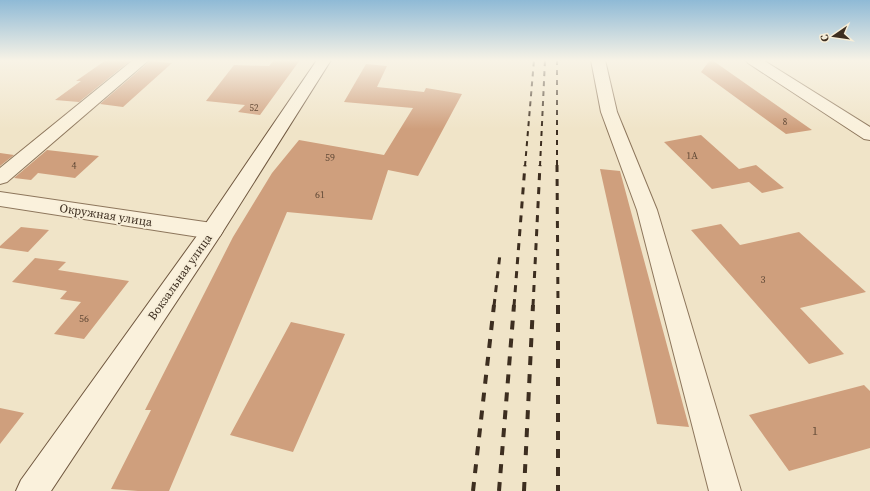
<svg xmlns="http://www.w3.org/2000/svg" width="870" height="491" viewBox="0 0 870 491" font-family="'Source Serif 4',serif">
	<rect width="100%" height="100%" fill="#f0e4c8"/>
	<path fill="#cf9f7d" d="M106,60h25l-52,42 -24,-2 26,-19h-5z
		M274,60h26l-40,55 -22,-3 7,-7 -39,-4 28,-36 35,1z
		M710,60h2l100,70 -26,4 -85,-62z
		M150,61l22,2 -49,44 -23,-3z
		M366,64l21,2 -10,21 47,5 2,-4 36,6 -44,82 -30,-6 -16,50 -85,-8 -118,279h-31l-27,-2 40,-79h-6l88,-173 39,-64 27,-33 85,15 29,-47 -69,-6z
		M701,135l38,34 17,-4 28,23 -22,5 -13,-11 -37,7 -48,-47z
		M47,150l52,6 -24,22 -37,-5 -7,7 -17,-2z
		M0,153l14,2 -14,11z
		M600,169l20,2 69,256 -32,-3z
		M721,224l19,21 59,-13 67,60 -66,16 44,46 -35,10 -118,-134z
		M21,227l28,3 -21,22 -28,-4v-2z
		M35,258l31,4 -8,8 71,11 -45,58 -30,-5 27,-32 -21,-3 7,-8 -55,-9z
		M291,322l54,12 -52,118 -63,-17z
		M864,385l6,6v57l-81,23 -40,-56z
		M0,408l24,5 -24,31z"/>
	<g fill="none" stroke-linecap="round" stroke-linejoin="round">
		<g stroke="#8d765c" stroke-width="2">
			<path id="minor" d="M133,60h16l-142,122 -7,2v-16z
				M591,60h14l12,52 40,98 84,281h-32l-72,-281 -36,-98z"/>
		</g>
		<g stroke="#8d765c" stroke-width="2">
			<path id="tertiary" d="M746,60h17l107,67v13l-6,-1 -116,-76z
				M0,192l212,31 8,3 3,5 -3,5 -8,3 -212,-33z"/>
		</g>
		<g stroke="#6f573f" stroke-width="2">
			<path id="secondary" d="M317,60h14l-111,176 -169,255h-35l5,-11 183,-254z"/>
		</g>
		<use href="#minor" fill="#faf1dc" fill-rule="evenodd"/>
		<use href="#tertiary" fill="#faf1dc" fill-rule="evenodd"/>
		<use href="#secondary" fill="#faf1dc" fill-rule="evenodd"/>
		<path stroke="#3d2e20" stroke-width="2" stroke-dasharray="5 5" stroke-linecap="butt" d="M557,60v106
			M525,166l9,-106
			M540,166l5,-106"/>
		<path stroke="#3d2e20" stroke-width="3" stroke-dasharray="7 7" stroke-linecap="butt" d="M557,165l1,141
			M494,306l6,-52
			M514,306l11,-141
			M533,306l7,-141"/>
		<path stroke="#3d2e20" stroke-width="4" stroke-dasharray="9 9" stroke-linecap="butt" d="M558,305v186
			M473,491l21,-186
			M499,491l15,-186
			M524,491l9,-186"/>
	</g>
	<linearGradient id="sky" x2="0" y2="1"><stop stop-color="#8fbad6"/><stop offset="0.47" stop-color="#f8f3e6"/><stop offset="1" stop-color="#f8f3e6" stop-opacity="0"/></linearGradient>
	<rect width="870" height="129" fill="url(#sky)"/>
	<g text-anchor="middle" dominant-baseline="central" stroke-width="3.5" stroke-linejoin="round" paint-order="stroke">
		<g font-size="9" fill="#624a37">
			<text x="254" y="108">52</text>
			<text x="785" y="122">8</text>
		</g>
		<g font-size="10" fill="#624a37">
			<text x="692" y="155">1А</text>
			<text x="330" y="157">59</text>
			<text x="74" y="165">4</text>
			<text x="320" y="194">61</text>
			<text x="763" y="279">3</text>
			<text x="84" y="318">56</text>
		</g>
		<g font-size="12" fill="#3d2e20" stroke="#f7eed8">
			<text transform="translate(106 215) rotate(9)">Окружная улица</text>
			<text transform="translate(180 277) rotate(-55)">Вокзальная улица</text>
		</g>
		<g font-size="12" fill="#624a37">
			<text x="815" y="431">1</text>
		</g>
	</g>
	<g transform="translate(834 36) rotate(257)" stroke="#f7eed8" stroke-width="3" paint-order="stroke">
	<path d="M0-3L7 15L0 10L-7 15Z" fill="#3d2e20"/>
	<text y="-6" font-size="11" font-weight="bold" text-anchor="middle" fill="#3d2e20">С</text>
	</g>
</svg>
